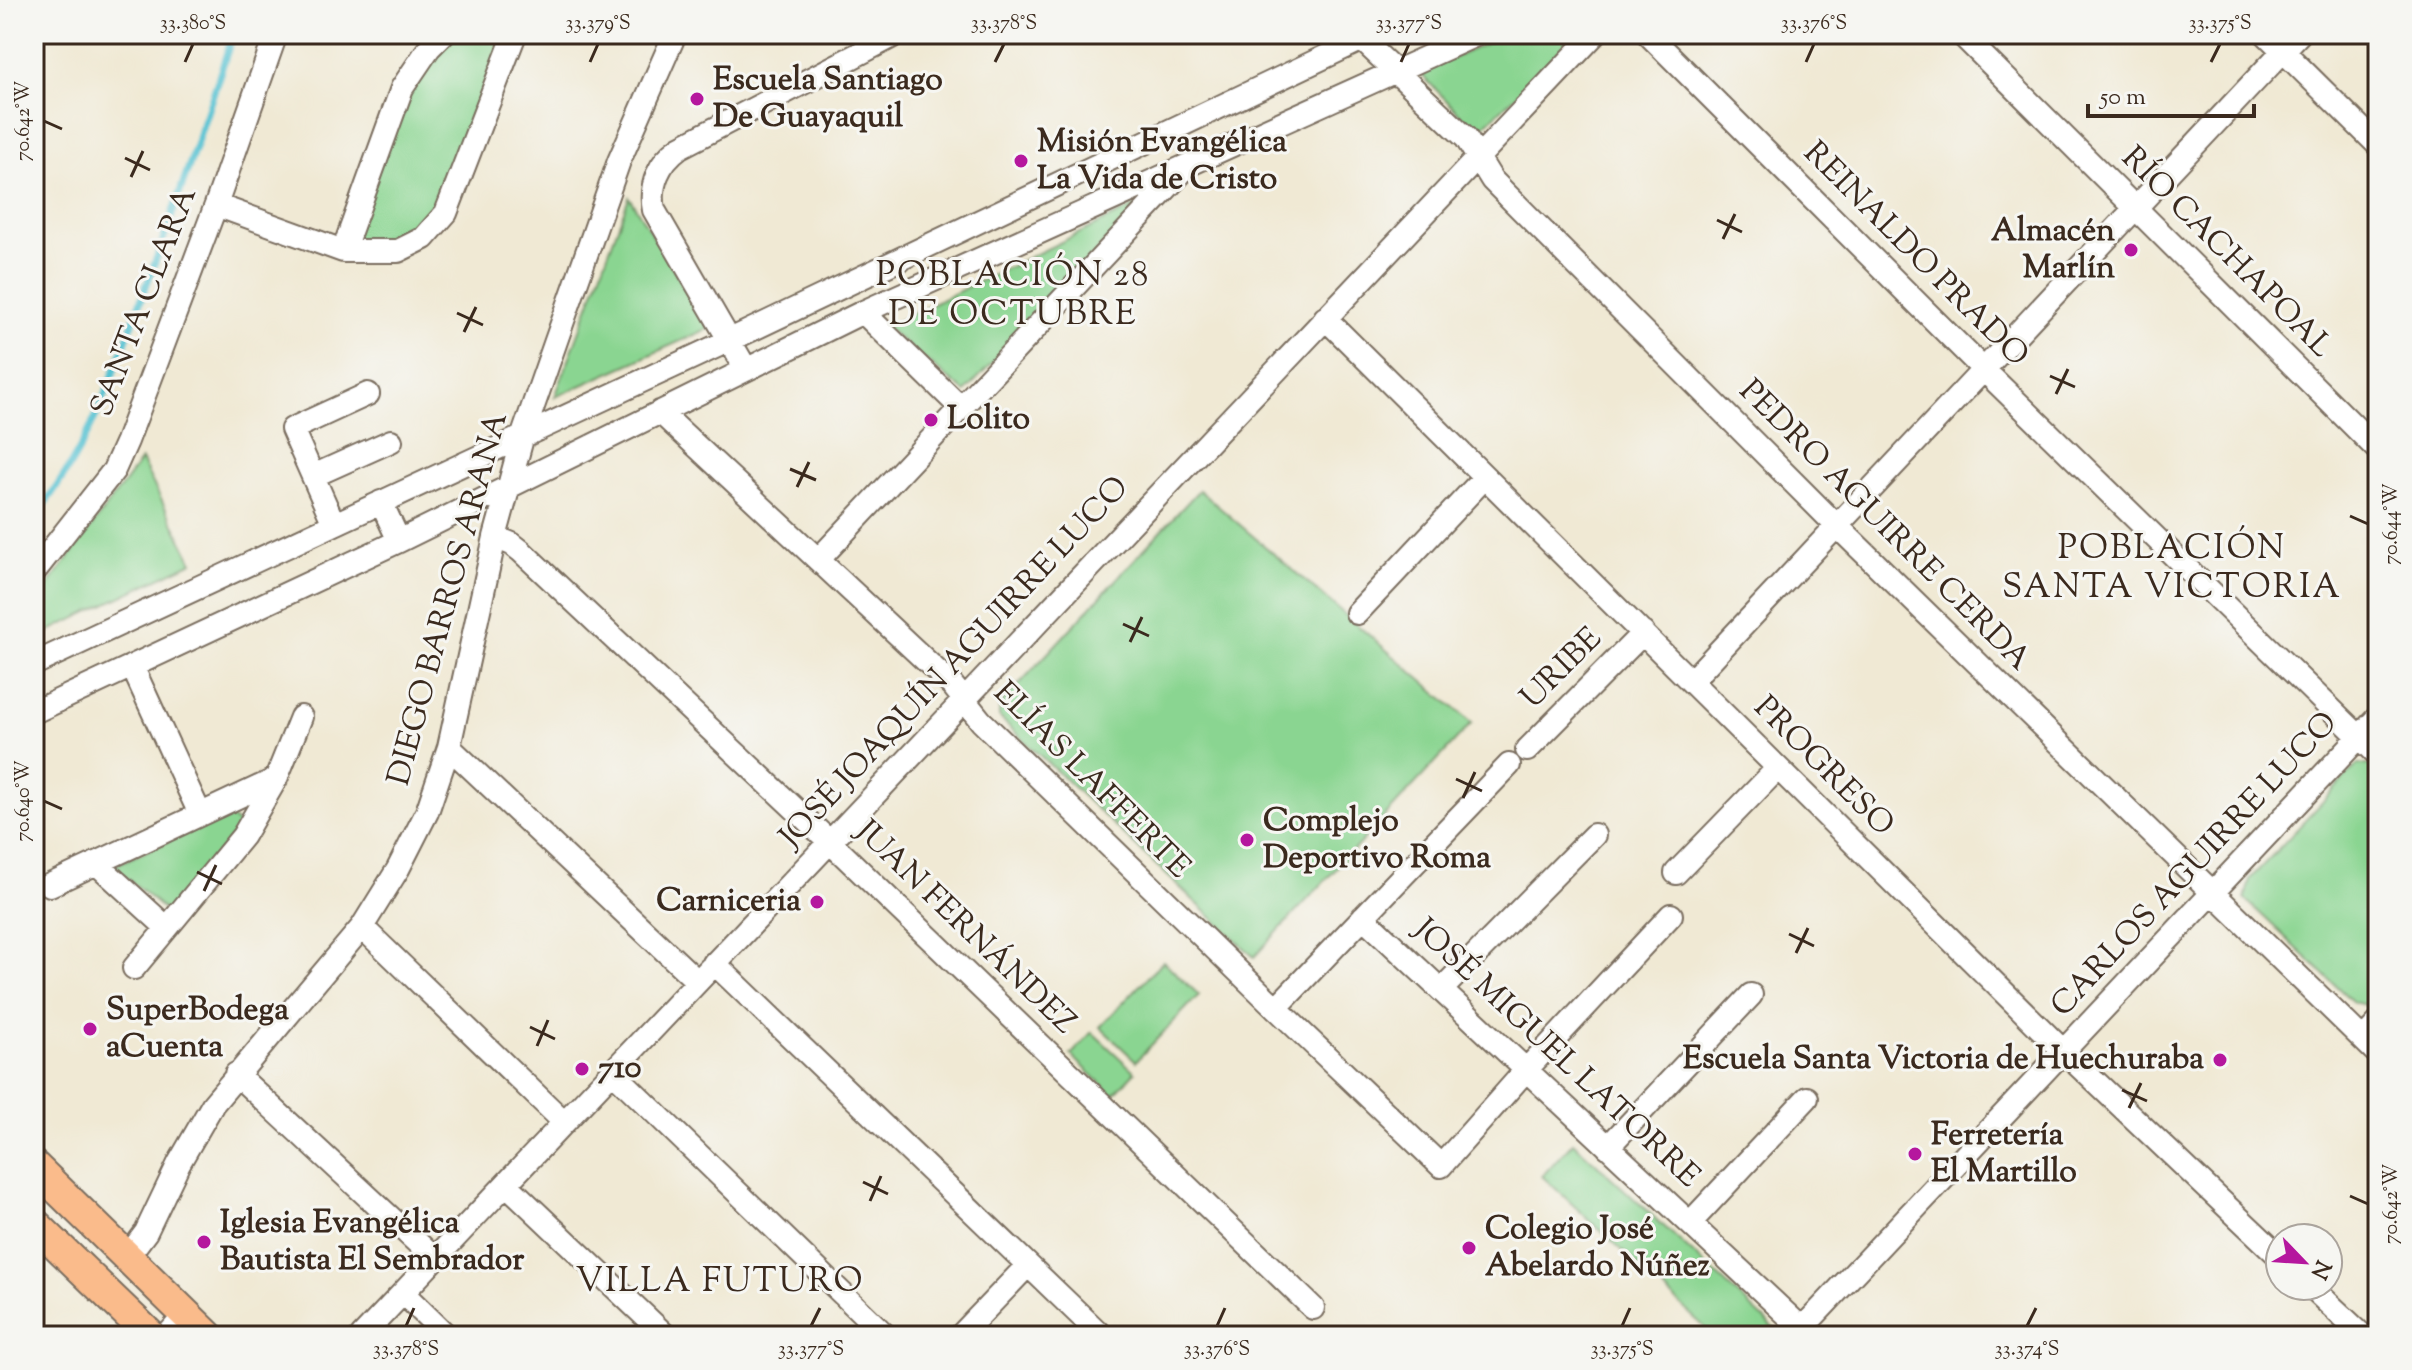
<svg xmlns="http://www.w3.org/2000/svg" width="2412" height="1370" viewBox="0 0 2412 1370" font-family="'Sorts Mill Goudy',serif">
	<rect width="100%" height="100%" fill="#f6f6f2"/>
	<filter id="ink" filterUnits="userSpaceOnUse"><feTurbulence type="fractalNoise" baseFrequency=".0125" numOctaves="2"/><feDisplacementMap in="SourceGraphic" scale="16" xChannelSelector="R" yChannelSelector="G"/><feConvolveMatrix kernelMatrix="1 2 1 2 8 2 1 2 1" color-interpolation-filters="sRGB"/></filter>
	<filter id="wash" filterUnits="userSpaceOnUse"><feTurbulence type="fractalNoise" baseFrequency=".006" numOctaves="4" result="noise"/><feDisplacementMap in="SourceGraphic" scale="32" xChannelSelector="R" yChannelSelector="G"/><feGaussianBlur stdDeviation="1.8" result="paint"/><feColorMatrix in="noise" values="0 0 0 0 0 0 0 0 0 0 0 0 0 0 0 0 0 1.4 0 .05"/><feComposite in="paint" operator="in"/></filter>
	<g filter="url(#wash)">
		<rect width="100%" height="100%" fill="#f0e9d4"/>
		<path fill="#8ad591" stroke="#628058" stroke-width="2" d="M449,34h57l-69,179 -46,28 -39,-2 56,-151z
			M1507,34h75l-105,98 -57,-59z
			M629,197l81,131 -155,69z
			M1144,202l-179,190 -80,-65z
			M141,460l52,102 -156,75 -3,-5v-27z
			M1199,490l273,233 -218,234 -255,-240v-11z
			M2358,764l16,2 4,5v227l-8,8 -17,-4 -108,-103 5,-20z
			M228,814l12,12 -72,87 -55,-47z
			M1163,961l36,34 -63,66 -36,-34z
			M1092,1032l43,40 -22,23 -42,-40z
			M1573,1142l206,191 -3,3h-62l-172,-160z"/>
		<g fill="none" stroke-linecap="round" stroke-linejoin="round">
			<path stroke="#58c3d3" stroke-width="7" d="M34,517c53,-64 77,-135 105,-212 34,-89 64,-180 94,-271"/>
		</g>
	</g>
	<g filter="url(#ink)">
		<g fill="none" stroke-linecap="round" stroke-linejoin="round">
			<g stroke="#7a6d5e" stroke-width="26">
				<path id="minor" d="M1356,34l110,104 26,42 345,346 541,528
					M1648,34l336,336 394,385
					M1961,34l417,416
					M2266,34l112,111
					M216,205l127,46h55l26,-13 22,-25 69,-179
					M343,251l59,-163 27,-40 14,-14
					M863,312l98,96
					M1325,318l738,733 217,206
					M746,369l-92,-159c-5,-25 5,-48 26,-63l217,-113
					M660,412l293,274 28,35 295,287 165,158 85,-96 145,-155
					M313,476l78,-35
					M381,502l18,39
					M334,524l-42,-95 76,-35
					M495,537l17,7 9,7 309,291 483,466
					M819,559l361,-385
					M34,572l80,-102 13,-29 89,-236 60,-171
					M1357,613l128,-136
					M34,664l696,-324 643,-306
					M132,666l68,148
					M1691,681l608,-647
					M34,712l365,-171 464,-229 615,-278
					M449,747l248,234
					M1527,750l116,-117
					M96,863l71,65
					M1676,873l102,-105
					M50,885l226,-106
					M1363,917l447,419
					M362,927l202,195
					M714,963l388,373
					M134,968l109,-132 33,-57 25,-62
					M1441,990l153,-155
					M1276,1008l233,-243
					M2363,1039l15,-16
					M612,1071l274,265
					M236,1074l199,185
					M1608,1147l143,-152
					M506,1184l160,152
					M1690,1223l117,-125
					M128,1256l18,-24 33,-69 34,-59 149,-177 36,-58 29,-57 22,-65 46,-210 28,-102 96,-274 56,-127
					M2310,1286l53,50
					M403,1293l44,43
					M167,1336l19,-22
					M362,1336l1233,-1302
					M960,1336l68,-71
					M1795,1336l583,-619"/>
			</g>
			<g stroke="#7a6d5e" stroke-width="34">
				<path id="major" d="M34,1166l174,170
					M34,1223l117,113"/>
			</g>
			<use href="#minor" stroke="#fff" stroke-width="22"/>
			<use href="#major" stroke="#fabb8b" stroke-width="30"/>
		</g>
	</g>
	<path fill="none" stroke="#3b2a1e" stroke-width="3" d="M185,62l8,-18M590,62l8,-18M995,62l9,-18M1401,62l8,-18M1806,62l8,-18M2211,62l9,-18M44,121l18,8M125,158l25,12M131,177l12,-26M1717,220l25,12M1723,239l12,-25M457,313l26,12M464,332l12,-25M2050,376l25,11M2056,394l12,-25M790,469l26,11M797,487l12,-25M2350,516l18,8M1123,624l26,12M1130,642l12,-25M1456,779l26,12M1463,798l12,-26M44,801l18,8M197,872l25,12M204,891l12,-26M1789,934l25,12M1796,953l12,-25M530,1027l25,12M537,1046l11,-26M2122,1090l25,11M2129,1108l12,-25M863,1182l25,12M2350,1196l18,8M870,1201l11,-25M406,1326l8,-18M811,1326l9,-18M1217,1326l8,-18M1622,1326l8,-18M2027,1326l9,-18"/>
	<g fill="#b5179e" stroke="#f6f6f2" stroke-width="3">
		<circle cx="697" cy="99" r="8"/>
		<circle cx="1021" cy="161" r="8"/>
		<circle cx="2131" cy="250" r="8"/>
		<circle cx="931" cy="420" r="8"/>
		<circle cx="1247" cy="840" r="8"/>
		<circle cx="817" cy="902" r="8"/>
		<circle cx="90" cy="1029" r="8"/>
		<circle cx="2220" cy="1060" r="8"/>
		<circle cx="582" cy="1069" r="8"/>
		<circle cx="1915" cy="1154" r="8"/>
		<circle cx="204" cy="1242" r="8"/>
		<circle cx="1469" cy="1248" r="8"/>
	</g>
	<g text-anchor="middle" dominant-baseline="central" stroke-width="6" stroke-linejoin="round" paint-order="stroke">
		<g font-size="32" font-weight="bold" fill="#3b2a1e" stroke="#f6f6f2" text-anchor="start">
			<text x="713" y="81">Escuela Santiago<tspan x="713" dy="37">De Guayaquil</tspan></text>
			<text x="1037" y="143">Misión Evangélica<tspan x="1037" dy="37">La Vida de Cristo</tspan></text>
			<text x="2115" y="232" text-anchor="end">Almacén<tspan x="2115" dy="37">Marlín</tspan></text>
			<text x="947" y="420">Lolito</text>
			<text x="1263" y="822">Complejo<tspan x="1263" dy="37">Deportivo Roma</tspan></text>
			<text x="801" y="902" text-anchor="end">Carniceria</text>
			<text x="106" y="1011">SuperBodega<tspan x="106" dy="37">aCuenta</tspan></text>
			<text x="2204" y="1060" text-anchor="end">Escuela Santa Victoria de Huechuraba</text>
			<text x="598" y="1069">710</text>
			<text x="1931" y="1136">Ferretería<tspan x="1931" dy="37">El Martillo</tspan></text>
			<text x="220" y="1224">Iglesia Evangélica<tspan x="220" dy="37">Bautista El Sembrador</tspan></text>
			<text x="1485" y="1230">Colegio José<tspan x="1485" dy="37">Abelardo Núñez</tspan></text>
		</g>
		<g font-size="32" fill="#3b2a1e" stroke="#f6f6f2">
			<text transform="translate(2226 253) rotate(45)">RÍO CACHAPOAL</text>
			<text transform="translate(1915 255) rotate(45)">REINALDO PRADO</text>
			<text transform="translate(145 302) rotate(-69)">SANTA CLARA</text>
			<text transform="translate(1884 526) rotate(45)">PEDRO AGUIRRE CERDA</text>
			<text transform="translate(449 599) rotate(-75)">DIEGO BARROS ARANA</text>
			<text transform="translate(955 663) rotate(-47)">JOSÉ JOAQUÍN AGUIRRE LUCO</text>
			<text transform="translate(1562 669) rotate(-45)">URIBE</text>
			<text transform="translate(1823 767) rotate(45)">PROGRESO</text>
			<text transform="translate(1091 781) rotate(45)">ELÍAS LAFFERTE</text>
			<text transform="translate(2195 865) rotate(-47)">CARLOS AGUIRRE LUCO</text>
			<text transform="translate(965 928) rotate(44)">JUAN FERNÁNDEZ</text>
			<text transform="translate(1556 1054) rotate(43)">JOSÉ MIGUEL LATORRE</text>
		</g>
		<g font-size="34" letter-spacing="2" fill="#3b2a1e" stroke="#f6f6f2">
			<text x="1013" y="276">POBLACIÓN 28<tspan x="1013" dy="39">DE OCTUBRE</tspan></text>
			<text x="2172" y="549">POBLACIÓN<tspan x="2172" dy="39">SANTA VICTORIA</tspan></text>
			<text x="720" y="1282">VILLA FUTURO</text>
		</g>
	</g>
	<rect width="2412" height="1370" fill="none" stroke="#f6f6f2" stroke-width="88"/>
	<g transform="translate(2304 1262) rotate(115)"><circle r="38" fill="#f6f6f2" stroke="#aba49d" stroke-width="2"/>
	<path d="M0-6L14 30L0 20L-14 30Z" fill="#b5179e"/>
	<text y="-12" font-size="22" font-weight="bold" text-anchor="middle" fill="#3b2a1e">N</text>
	</g>
	<path d="M2088 104v12h166v-12" fill="none" stroke="#3b2a1e" stroke-width="4"/>
	<text x="2100" y="104" font-size="24" fill="#3b2a1e" stroke="#f6f6f2" stroke-width="6" paint-order="stroke">50 m</text>
	<rect x="44" y="44" width="2324" height="1282" fill="none" stroke="#3b2a1e" stroke-width="3"/>
	<g font-size="20" text-anchor="middle" fill="#3b2a1e">
		<text x="193" y="29">33.380°S</text>
		<text x="598" y="29">33.379°S</text>
		<text x="1004" y="29">33.378°S</text>
		<text x="1409" y="29">33.377°S</text>
		<text x="1814" y="29">33.376°S</text>
		<text x="2220" y="29">33.375°S</text>
		<text transform="translate(22 121) rotate(-90)" y="7">70.642°W</text>
		<text transform="translate(2390 524) rotate(-90)" y="7">70.644°W</text>
		<text transform="translate(22 801) rotate(-90)" y="7">70.640°W</text>
		<text transform="translate(2390 1204) rotate(-90)" y="7">70.642°W</text>
		<text x="406" y="1355">33.378°S</text>
		<text x="811" y="1355">33.377°S</text>
		<text x="1217" y="1355">33.376°S</text>
		<text x="1622" y="1355">33.375°S</text>
		<text x="2027" y="1355">33.374°S</text>
	</g>
</svg>
